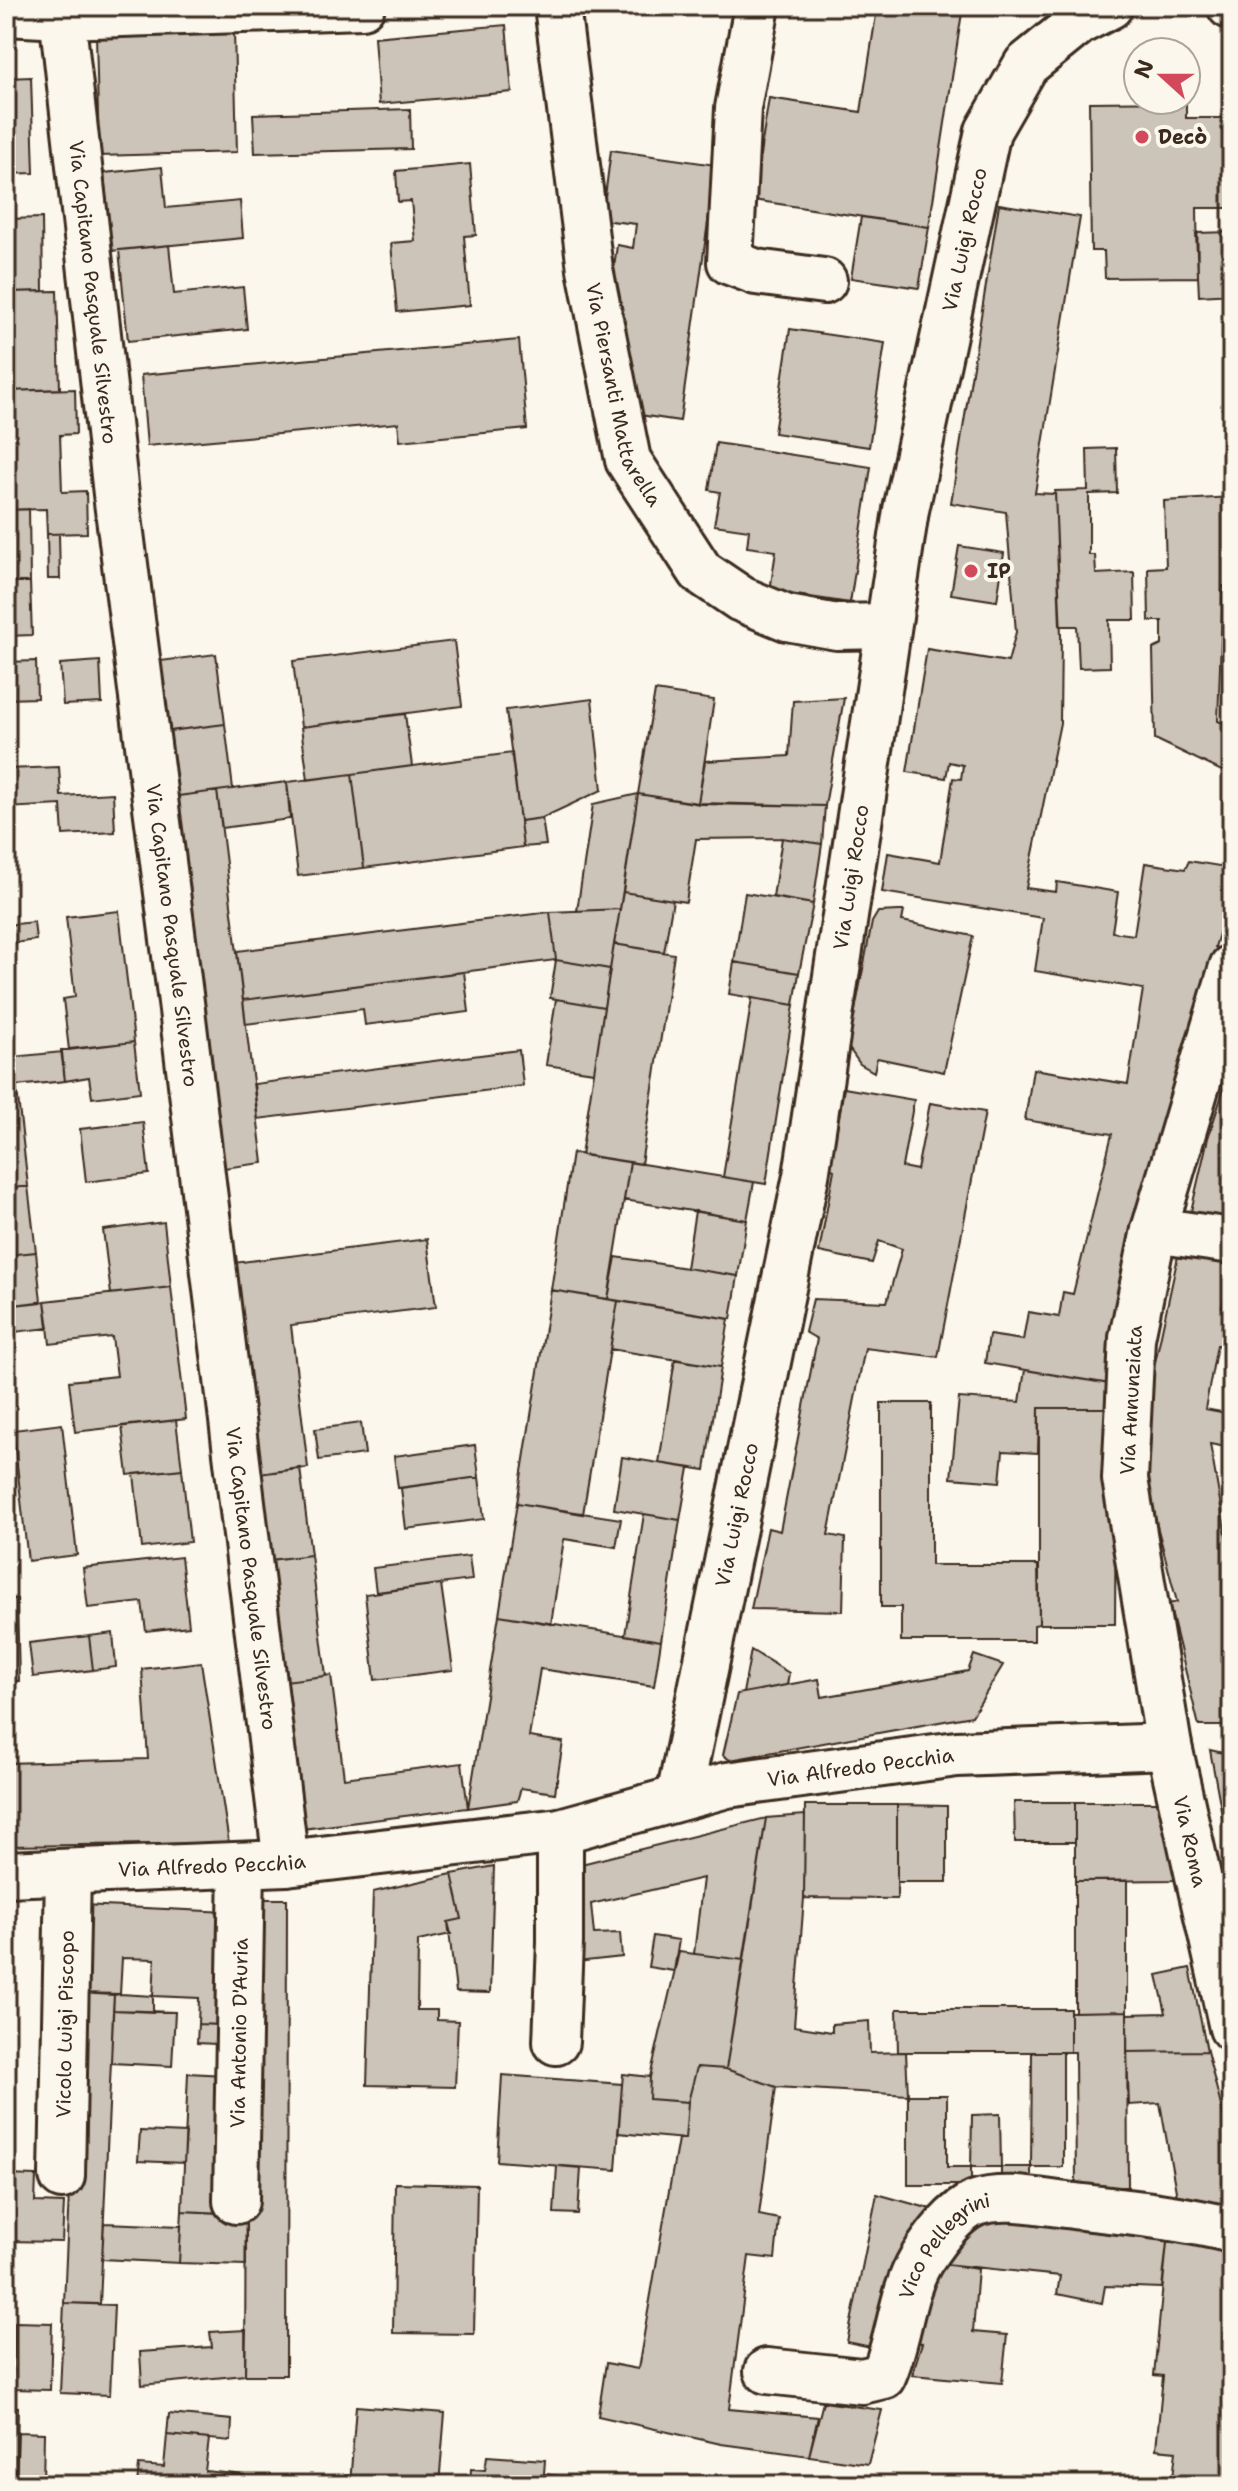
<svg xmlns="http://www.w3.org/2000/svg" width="1238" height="2491" viewBox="0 0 1238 2491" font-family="'Shantell Sans',sans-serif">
	<rect width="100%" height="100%" fill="#fbf7ec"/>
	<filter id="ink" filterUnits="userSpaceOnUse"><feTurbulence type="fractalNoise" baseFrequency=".0125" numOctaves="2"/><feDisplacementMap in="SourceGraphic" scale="16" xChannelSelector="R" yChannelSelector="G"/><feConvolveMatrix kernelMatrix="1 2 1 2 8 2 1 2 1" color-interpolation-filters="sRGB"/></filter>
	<g filter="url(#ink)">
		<path fill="#ccc4b9" stroke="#3b2a1e" stroke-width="2" d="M815,6h148l-34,221 -176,-27 16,-102 92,14 15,-97z
			M506,25l6,67 -133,12 -5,-67z
			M234,31l3,121 -138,4 -3,-121z
			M31,77l3,96 -28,1v-96z
			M1186,101v17h46v90h-35l1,69 -93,1 -1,-27h-13l-2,-149z
			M410,109l1,40 -156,4 -2,-39z
			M611,150l105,15 -36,256 -47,-7 -26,-94 10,-75 16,3 3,-24 -34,-4z
			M470,164l6,71 -12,1 6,69 -73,7 -6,-69 24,-2 -4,-40 -13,1 -2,-31z
			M162,167l4,41 74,-7 3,37 -132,13 -7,-78z
			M999,204l81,13 -45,276 20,1 6,141 -1,88 -34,165 30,4 1,-10 61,10 -6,40 22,3 11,-72 40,6 4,-8 43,7v24l-17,55 10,4 -115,433 -125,-21 4,-28 34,5 5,-28 31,5 4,-25 10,2 39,-160 -87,-14 8,-51 95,15 15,-95 -108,-18 8,-53 -161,-26 6,-39 52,9 13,-84 8,1 2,-14 -14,-3 -3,16 -39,-6 20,-123 81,13 8,-30 -10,-120 -55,-9z
			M861,217l68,10 -10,61 -68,-10z
			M42,218l1,73 -37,1v-73z
			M1232,232v62l-33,2 -3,-63z
			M169,245l5,49 69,-7 4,42 -119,12 -9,-91z
			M57,291l3,98 -54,2v-99z
			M790,329l95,14 -16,104 -95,-14z
			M519,340l8,89 -127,12 -2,-18 -251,23 -6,-71z
			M75,389l1,45 -16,1 2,57 24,-1 1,42 -40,1 -1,-25 -40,1v-119z
			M716,443l155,24 -21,136 -80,-12 6,-40 -29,-4 2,-17 -35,-5 6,-33 -11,-2z
			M1116,448l1,45 -28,1v61h6l1,19 38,-2 1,48h-26l1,47 -31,1 -2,-42h-17l-5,-135 33,-1 -1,-41z
			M1232,497v90l-9,-1 -5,135 14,5v50l-77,-37 -2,-90 9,-4v-24h-13l-1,-53 18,-1 -2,-66z
			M29,509l1,73h-24v-72z
			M47,534h12l1,45h-12z
			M959,546l45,7 -7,48 -46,-7z
			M6,582h24l2,53 -26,1z
			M454,641l8,65 -161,21 -8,-66z
			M216,654l9,70 -56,7 -9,-70z
			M36,661l1,37 -31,1v-37z
			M100,661l2,42 -39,2 -3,-41z
			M655,691l59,9 -16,103 -60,-9z
			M844,698l-19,108 -127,-3 7,-42 84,-5 4,-55z
			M592,699l10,91 -60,28 -22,3 -14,-111z
			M405,714l7,52 -104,14 -7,-53z
			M225,724l8,65 -55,7 -8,-65z
			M512,753l11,94 -159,21 -12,-94z
			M59,767l2,29 52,-3 2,39 -52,3 -2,-30 -55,3v-39z
			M352,774l12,94 -66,8 -11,-94z
			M287,782l3,37 -68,9 -5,-37z
			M217,791l46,372 -39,5 -46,-372z
			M638,794l-18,115 -43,2 16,-107z
			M638,794l62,10 125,2 -3,38 -40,-6 -86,1 -10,63 -63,-10z
			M542,818l4,27 -23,2 -3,-26z
			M782,838l40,6 -9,60 -40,-7z
			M623,892l50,8 -9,52 -50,-8z
			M745,893l68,11 -14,69 -65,-11z
			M620,909l-10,60 -54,-9 -6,-48z
			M119,911l15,131 -65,8 -6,-51 12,-2 -9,-80z
			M899,911h5l-2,10 71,15 -29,136 -67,-14 -3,14 -14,-8 -12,-17 24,-125 6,-10z
			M550,912l6,48 -313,40 -6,-49z
			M34,922l2,18 -30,4v-19z
			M614,944l60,10 -33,210 -60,-9z
			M556,960l54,9 -6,38 -54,-9z
			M734,962l65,11 -5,32 -65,-11z
			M464,972l5,40 -104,13 -2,-16 -117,15 -3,-24z
			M752,998l42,7 -28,179 -43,-7z
			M556,999l48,8 -10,65 -48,-7z
			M6,1001l7,56 49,-5 3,29 -49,5 2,12 -12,1z
			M134,1042l6,50 -48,6 -3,-21 -24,4 -4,-31z
			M519,1050l4,36 -265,33 -4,-35z
			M1232,1064v167l-44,-7 20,-86z
			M844,1088l70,12 -12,67 15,3 13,-67 55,9 -47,245 -73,-9 -37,187 17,3 -2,73 -92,-2 17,-81 12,3 37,-192 -12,-7 8,-33 74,3 15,-53 -23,-8 -7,22 -53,-11 15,-82 -4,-2z
			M18,1098l10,88 -22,3v-90z
			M143,1122l6,52 -63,8 -6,-53z
			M572,1153l58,9 -22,137 -57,-9z
			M630,1162l124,20 -7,38 -123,-20z
			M28,1186l8,66 -30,3v-66z
			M695,1211l52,9 -9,56 -52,-8z
			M164,1222l7,65 -60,7 -8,-64z
			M427,1239l9,68 -145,18 17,143 -49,6 -26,-211z
			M1181,1242l51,12v22l-3,-1 -7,32 10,2v39l-15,-3 -12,64 27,5v34l-22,-4 18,103h4v98l-6,-1 2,9 4,1v72h-33l-30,-122 8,-2 -37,-141 8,-1 2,-30 -9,-2z
			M36,1252l5,50 -35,4v-51z
			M616,1257l122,19 -7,43 -123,-20z
			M171,1287l15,132 -111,13 -6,-51 48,-5 -5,-39 -62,7 -5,-43z
			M551,1290l67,11 -35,213 -66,-11z
			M45,1301l4,27 -43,5v-27z
			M618,1301l111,18 -8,48 -111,-18z
			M675,1359l46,8 -16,103 -46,-7z
			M1025,1370l85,14 -5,24h-66l-1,45 -35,-2 -3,31 -49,-4 8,-80 61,4z
			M6,1378l7,52 -7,1z
			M881,1403h50v162h107l1,59 -5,1v16h-133v-34h-20z
			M1039,1408h66v51l11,12 -1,153h-76z
			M176,1420l6,49 -54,6 -6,-49z
			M361,1423l4,31 -46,6 -4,-31z
			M62,1424l15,131 -49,6 -15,-131z
			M475,1445l4,32 -81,11 -4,-32z
			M622,1457l67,11 -9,52 -66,-11z
			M300,1468l11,87 -42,5 -10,-86z
			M182,1469l8,73 -48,6 -8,-74z
			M479,1477l5,42 -78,10 -5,-41z
			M517,1503l104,16 -5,28 -52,-8 -13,85 -52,-9z
			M644,1514l36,6 -19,121 -36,-6z
			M311,1555l15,121 -41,5 -15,-121z
			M469,1556l3,24 -96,12 -3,-24z
			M181,1557l8,69 -43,5 -4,-29 -54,6 -5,-40z
			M441,1584l12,86 -78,10 -10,-86z
			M6,1599h11l2,82h-13z
			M499,1615l162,26 -7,45 -114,-17 -11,68 34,5 -8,51 -34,-5 -4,13 -49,7z
			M113,1633l3,34 -23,3 -4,-34z
			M89,1636l4,34 -60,7 -4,-34z
			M751,1650l38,23 -2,12 -44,8z
			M974,1655l29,10 -31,51 -242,44 -7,-5 14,-61 82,-15 3,18 146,-26z
			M201,1662l28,181 -223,3v-83l142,-4 -6,-90z
			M331,1675l13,103 118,-15 6,45 -174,22 -9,-149z
			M1210,1750l22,5v113z
			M1014,1802h61v40h-60z
			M1075,1802h82l19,78 -101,1z
			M805,1805h92v94l-93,-1z
			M897,1805l50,1v76h-50z
			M805,1815l-1,83 -10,128 38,6v-8l37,-3 1,32 36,-1 2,43 -132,-8 -50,-18 40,-251z
			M766,1818l-22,142 -50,-6 9,-76 -112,26 3,30 26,-1 2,24 -54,6 1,-96z
			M494,1866l-4,127 -34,-1 -8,-70 14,-3 -10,-45z
			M452,1874l10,45 -14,3 3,12 -33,7 -1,69h20v10l21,1 -3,66 -88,-2 6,-193z
			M1075,1881h52v130l-52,1z
			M247,1899h40l-1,476h-41z
			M82,1905l146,7 -6,113 -24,-1 1,-26 -46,-2 2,-37 -33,-1 -2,36 -42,-1z
			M653,1936l26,4 -5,31 -26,-4z
			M679,1952l65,8 -18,109 -29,-2 -9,35 -39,-3 1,-22z
			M1190,1968l17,83 -80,1v-38l39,-1 -9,-38z
			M78,1993l36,2 -14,309 -36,-1z
			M120,1994l33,2v16l-40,-2 1,-15z
			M897,2009h173v43h-172z
			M113,2010l62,2 -3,54 -61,-3z
			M1127,2011l1,176h-52l-1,-135h-5v-40z
			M198,2024l19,1 -1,19 -19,-1z
			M1207,2051l25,98v65l-53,-6 -19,-105 -31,2 -2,-53z
			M1032,2052h31v115h-32z
			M697,2067l29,2 50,18 -17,128 20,4 -4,40 -26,-3 -20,153 89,8 -9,39 -88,-12 -123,-28 8,-53 32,6 40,-230h7l3,-37z
			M188,2073l36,2 -7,138 -35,-2z
			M623,2074l27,3 -1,22 39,3 -3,37 -67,-6z
			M502,2075l120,9 -6,86 -119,-9z
			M908,2095h39v72h24v18h-63z
			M1000,2114l1,53h-30l1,-52z
			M140,2131l46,2 -2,30 -46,-2z
			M557,2166l24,2 -3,46 -24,-1z
			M1001,2167h30v18l-30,1z
			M6,2175l30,1 -1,26 29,1 -2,39 -56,-1z
			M395,2183l82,2 -3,149 -81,-1z
			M877,2194l61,17 -57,138 -34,-7z
			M182,2211l64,3v51l-67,-2z
			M996,2214l172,19 -6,55 -57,-2 -3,17 -45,-9 3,-18 -125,-13 25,-31z
			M104,2223l77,3 -2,37 -77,-4z
			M1168,2233l64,12v240h-42l1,-6 -18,-1 3,-27 -20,-2 7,-73 -9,-1z
			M935,2263l43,6 -5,63 34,3 -5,48 -90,-8 10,-32 -12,-1z
			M64,2303l50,2 -4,90 -50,-2z
			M15,2322l37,1 -2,67 -37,-1z
			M246,2330l-1,45 -103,10 -2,-33 72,-5 -2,-15z
			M823,2402l59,8 -14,54 -59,-8z
			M6,2406l12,1 -2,78h-10z
			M356,2406l89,7 -6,72h-89z
			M169,2414l63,6 -1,21 -64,-6z
			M18,2432l26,1 -1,52h-27z
			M167,2435l42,4 -4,32 39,4 -1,10h-106l2,-20 25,2z
			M487,2456l58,4 -1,14 15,2v9h-89l1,-16 14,1z"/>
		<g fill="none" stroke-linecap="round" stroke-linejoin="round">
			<g stroke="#3b2a1e" stroke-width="50">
				<g id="minor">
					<path id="s1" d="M61,6l55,488 66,516 104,853"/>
					<path id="s2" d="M557,6l33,263 38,191 73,112 40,27 46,19 50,9 51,-1"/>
					<path d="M757,6l-19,102 -8,154 26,10 68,9"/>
					<path d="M1230,6l2,1"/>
					<path d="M6,13l56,3 300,-10"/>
					<path id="s3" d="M1232,967l-78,263 -22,108 -7,141 44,267 63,282"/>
					<path d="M1154,1230l78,11"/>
					<path id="s4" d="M679,1797l127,-621 100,-666 82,-379 38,-66 53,-43 31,-16"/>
					<path id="s5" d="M6,1874l280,-11 274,-32 167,-46 230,-31 212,-8"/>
					<path d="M556,2042l4,-100v-111"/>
					<path id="s6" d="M62,2176l6,-304"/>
					<path id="s7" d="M236,2201l6,-336"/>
					<path id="s8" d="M767,2371l95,10 21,-5c17,-37 17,-81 38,-116 13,-20 33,-48 55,-57 30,-10 68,0 98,3 53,6 107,11 158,24"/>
				</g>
			</g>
			<use href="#minor" stroke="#fbf7ec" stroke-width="44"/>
		</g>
	</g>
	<g fill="#d1495b" stroke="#fbf7ec" stroke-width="3">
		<circle cx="1142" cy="137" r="8"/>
		<circle cx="971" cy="571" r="8"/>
	</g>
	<g text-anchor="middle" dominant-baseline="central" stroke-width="8" stroke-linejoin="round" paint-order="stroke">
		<g font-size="20" font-weight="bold" fill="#3b2a1e" stroke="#fbf7ec" text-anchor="start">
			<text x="1158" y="137">Decò</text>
			<text x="987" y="571">IP</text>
		</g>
		<g font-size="20" fill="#3b2a1e" stroke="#fbf7ec">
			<text stroke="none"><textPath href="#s4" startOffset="1584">Via Luigi Rocco</textPath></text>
			<text stroke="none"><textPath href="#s1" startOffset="288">Via Capitano Pasquale Silvestro</textPath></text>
			<text stroke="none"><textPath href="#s2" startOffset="396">Via Piersanti Mattarella</textPath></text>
			<text stroke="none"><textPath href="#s4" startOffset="936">Via Luigi Rocco</textPath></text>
			<text stroke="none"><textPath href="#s1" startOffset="936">Via Capitano Pasquale Silvestro</textPath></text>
			<text transform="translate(1131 1400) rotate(-87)">Via Annunziata</text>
			<text stroke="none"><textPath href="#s4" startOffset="288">Via Luigi Rocco</textPath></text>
			<text stroke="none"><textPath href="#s1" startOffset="1584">Via Capitano Pasquale Silvestro</textPath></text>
			<text stroke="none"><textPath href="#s5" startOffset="864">Via Alfredo Pecchia</textPath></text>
			<text stroke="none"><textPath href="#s3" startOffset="894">Via Roma</textPath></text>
			<text stroke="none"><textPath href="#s5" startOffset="206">Via Alfredo Pecchia</textPath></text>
			<text stroke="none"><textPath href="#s6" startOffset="152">Vicolo Luigi Piscopo</textPath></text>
			<text stroke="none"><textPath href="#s7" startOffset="168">Via Antonio D'Auria</textPath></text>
			<text stroke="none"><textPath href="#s8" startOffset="266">Vico Pellegrini</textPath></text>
		</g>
	</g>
	<rect width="1238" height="2491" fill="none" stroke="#fbf7ec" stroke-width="32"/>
	<rect x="16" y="16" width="1206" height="2459" fill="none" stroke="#3b2a1e" stroke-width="3" filter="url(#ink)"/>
	<g transform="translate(1162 76) rotate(291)"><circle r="38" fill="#fbf7ec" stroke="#aea59a" stroke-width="2"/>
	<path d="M0-6L14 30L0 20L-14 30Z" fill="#d1495b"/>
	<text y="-12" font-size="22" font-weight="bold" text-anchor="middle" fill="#3b2a1e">N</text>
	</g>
</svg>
